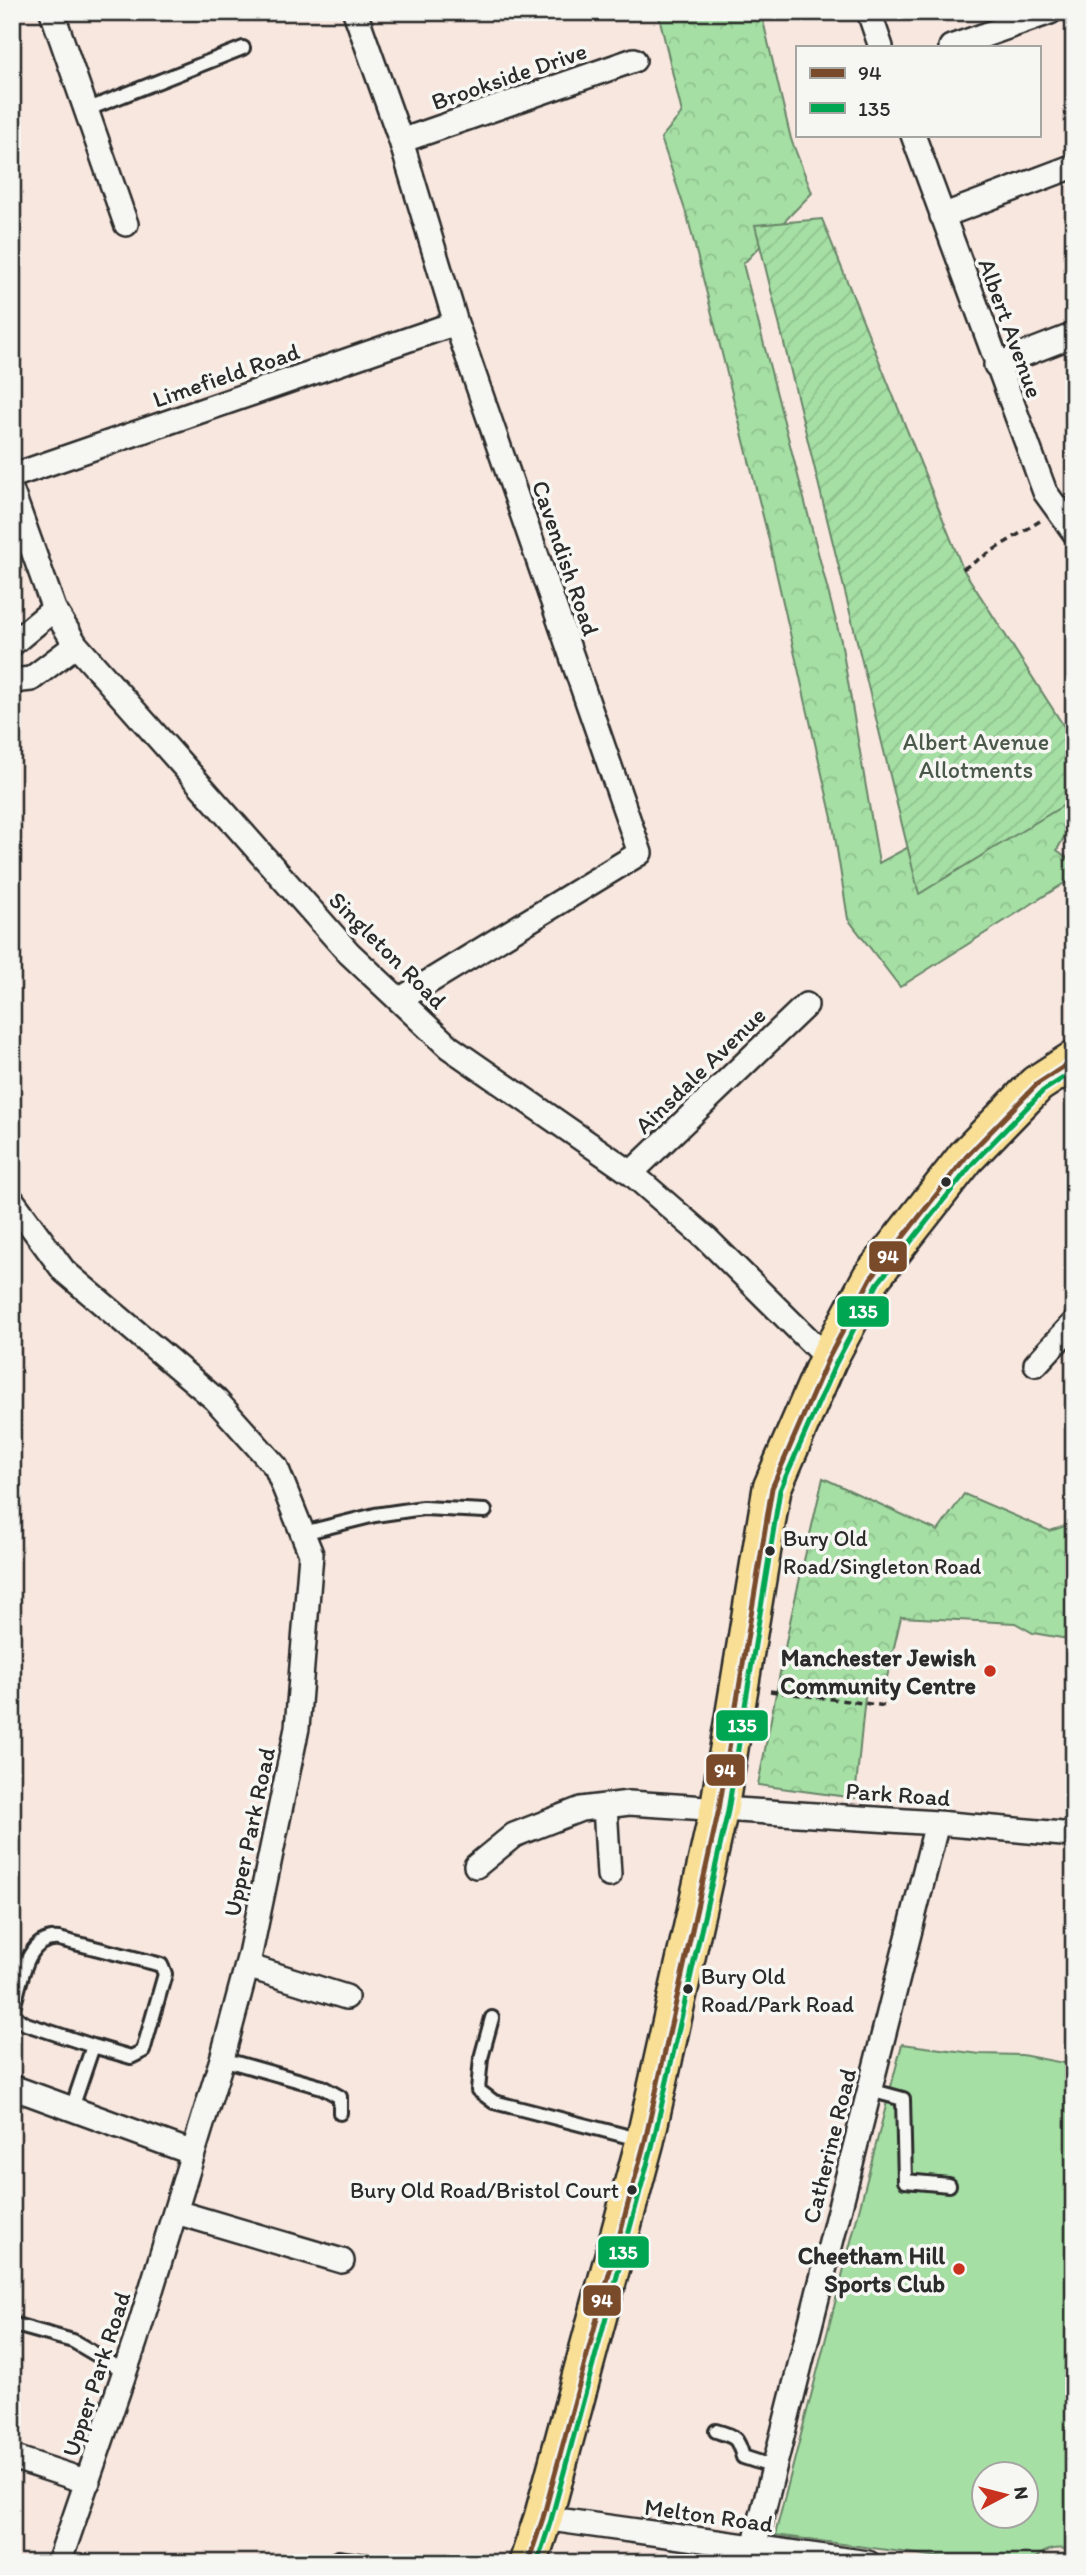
<svg xmlns="http://www.w3.org/2000/svg" width="1086" height="2575" viewBox="0 0 1086 2575" font-family="Itim,sans-serif">
	<defs>
		<pattern id="forest-crowns" width="20" height="18" patternUnits="userSpaceOnUse" patternTransform="scale(1.75)"><rect width="20" height="18" fill="#a5dfa4"/><path d="M2 6a3 3 0 1 1 6 0M12 15a3 3 0 1 1 6 0" fill="none" stroke="#8ec08d"/></pattern>
		<pattern id="garden-furrows" width="10" height="10" patternUnits="userSpaceOnUse" patternTransform="scale(1.75)"><rect width="10" height="10" fill="#a5dfa4"/><path d="M-1 1l2-2M0 10L10 0M9 11l2-2" fill="none" stroke="#8ec08d"/></pattern>
	</defs>
	<rect width="100%" height="100%" fill="#f8e7df"/>
	<filter id="ink" filterUnits="userSpaceOnUse"><feTurbulence type="fractalNoise" baseFrequency=".0143" numOctaves="2"/><feDisplacementMap in="SourceGraphic" scale="14" xChannelSelector="R" yChannelSelector="G"/><feConvolveMatrix kernelMatrix="1 2 1 2 8 2 1 2 1" color-interpolation-filters="sRGB"/></filter>
	<g filter="url(#ink)">
		<path fill="#a5dfa4" stroke="#688568" stroke-width="2" fill-rule="evenodd" d="M902,2044l78,10 42,1 52,10v485c-18,-4 -31,-1 -43,13h-47l-209,-28zM984,2474h42v42h-42z"/>
		<path fill="url(#forest-crowns)" stroke="#688568" stroke-width="2" d="M658,12h103l30,127 21,54 -69,71 98,377 38,222 106,-57 89,-81v94l-17,31 17,13v14l-174,110 -52,-68 -16,-101 -65,-286 -79,-313 -27,-81 21,-25z
			M823,1478l115,53 26,-37 86,37 24,-8v117l-41,-7 -18,-10 -114,-6 -16,69h-19l-11,112 -97,-13 33,-168z"/>
		<path fill="url(#garden-furrows)" stroke="#688568" stroke-width="2" d="M822,219l141,350 111,173v57l-155,95 -164,-669z"/>
		<g fill="none" stroke-linecap="round" stroke-linejoin="round">
			<g stroke="#2b2b2b" stroke-width="18">
				<path id="service" d="M86,110l157,-62
					M303,1533l72,-18 48,-7 62,3
					M492,2018l-11,40 -3,32 16,12 148,38
					M222,2059l100,28 18,10v16
					M870,2090l33,9 2,82 44,4
					M72,2108l21,-62 38,11 12,-6 22,-77 -4,-9 -7,-2 -95,-24c-34,-4 -38,45 -46,69 1,9 6,12 13,16l67,22
					M12,2324l61,17 53,31
					M716,2431c19,6 21,5 27,26l31,10
					M328,2563l10,-5 38,5"/>
			</g>
			<g stroke="#2b2b2b" stroke-width="28">
				<path id="minor" d="M52,12l74,212
					M355,12l46,129 55,182 184,530 -241,147
					M869,12l12,35
					M951,47l99,-35
					M913,135l132,357 29,40
					M401,141l233,-81
					M942,216l132,-50
					M996,365l78,-30
					M12,476l444,-153
					M12,492l42,117 22,36 273,308 100,94 182,126 75,65 122,121
					M12,644l42,-35
					M12,681l19,-2 45,-34
					M631,1173l175,-168
					M12,1200l52,71 151,128 61,68 35,87 -14,174 -47,226 -28,105 -87,283 -76,221
					M1036,1364l38,-41
					M605,1806l4,69
					M476,1866l38,-31 67,-26 48,-6 308,20 137,12
					M247,1966l99,31
					M12,2087l181,66
					M176,2212l166,49
					M12,2457l76,25
					M543,2518l325,45
					M750,2563l187,-740"/>
			</g>
			<g stroke="#2b2b2b" stroke-width="42">
				<path id="primary" d="M528,2563l15,-45 102,-377 74,-332 53,-321 56,-129 43,-81 95,-121 71,-73 37,-24"/>
			</g>
			<path stroke="#2b2b2b" stroke-width="3.5" stroke-dasharray="7 5" stroke-linecap="butt" d="M963,569l77,-48
				M770,1691l116,15"/>
			<use href="#service" stroke="#f6f6f2" stroke-width="12"/>
			<use href="#minor" stroke="#f6f6f2" stroke-width="23"/>
			<use href="#primary" stroke="#f9df96" stroke-width="37"/>
			<g stroke="#f6f6f2" stroke-width="10">
				<path id="bus-1" d="M528,2563l15,-45 102,-377 74,-332 53,-321 56,-129 43,-81 95,-121 71,-73 37,-24"/>
			</g>
			<g stroke="#f6f6f2" stroke-width="10">
				<path id="bus-2" d="M537,2563l14,-43 102,-377 75,-332 52,-321 56,-127 42,-80 95,-120 70,-72 31,-20"/>
			</g>
			<use href="#bus-1" stroke="#7a4b2a" stroke-width="5"/>
			<use href="#bus-2" stroke="#00a651" stroke-width="5"/>
		</g>
	</g>
	<g fill="#2b2b2b" stroke="#f6f6f2" stroke-width="2.5">
		<circle cx="946" cy="1182" r="6"/>
		<circle cx="770" cy="1551" r="6"/>
		<circle cx="688" cy="1989" r="6"/>
		<circle cx="632" cy="2190" r="6"/>
	</g>
	<g fill="#c8321e" stroke="#f6f6f2" stroke-width="2.5">
		<circle cx="990" cy="1671" r="7"/>
		<circle cx="959" cy="2269" r="7"/>
	</g>
	<g text-anchor="middle" dominant-baseline="central" stroke-width="7" stroke-linejoin="round" paint-order="stroke">
		<g font-size="22" fill="#2b2b2b" stroke="#f6f6f2" text-anchor="start">
			<text x="783" y="1538">Bury Old<tspan x="783" dy="28">Road/Singleton Road</tspan></text>
			<text x="701" y="1976">Bury Old<tspan x="701" dy="28">Road/Park Road</tspan></text>
			<text x="619" y="2190" text-anchor="end">Bury Old Road/Bristol Court</text>
		</g>
		<g font-size="24" fill="#2b2b2b" stroke="#f6f6f2">
			<text transform="translate(509 76) rotate(-19)">Brookside Drive</text>
			<text transform="translate(1011 328) rotate(70)">Albert Avenue</text>
			<text transform="translate(226 375) rotate(-19)">Limefield Road</text>
			<text transform="translate(566 558) rotate(71)">Cavendish Road</text>
			<text transform="translate(388 950) rotate(45)">Singleton Road</text>
			<text transform="translate(700 1070) rotate(-44)">Ainsdale Avenue</text>
			<text transform="translate(898 1794) rotate(4)">Park Road</text>
			<text transform="translate(249 1832) rotate(-78)">Upper Park Road</text>
			<text transform="translate(829 2146) rotate(-76)">Catherine Road</text>
			<text transform="translate(96 2374) rotate(-72)">Upper Park Road</text>
			<text transform="translate(709 2515) rotate(8)">Melton Road</text>
		</g>
		<g font-size="24" fill="#4a5849" stroke="#f6f6f2">
			<text x="976" y="741">Albert Avenue<tspan x="976" dy="28">Allotments</tspan></text>
		</g>
		<g font-size="24" font-weight="bold" fill="#2b2b2b" stroke="#f6f6f2" text-anchor="end">
			<text x="976" y="1657">Manchester Jewish<tspan x="976" dy="28">Community Centre</tspan></text>
			<text x="945" y="2255">Cheetham Hill<tspan x="945" dy="28">Sports Club</tspan></text>
		</g>
	</g>
	<g stroke="#f6f6f2" stroke-width="2.5">
		<rect x="868" y="1240" width="40" height="33" rx="7" fill="#7a4b2a"/>
		<rect x="836" y="1295" width="54" height="33" rx="7" fill="#00a651"/>
		<rect x="715" y="1709" width="54" height="33" rx="7" fill="#00a651"/>
		<rect x="705" y="1753" width="41" height="34" rx="7" fill="#7a4b2a"/>
		<rect x="597" y="2235" width="53" height="34" rx="7" fill="#00a651"/>
		<rect x="582" y="2284" width="40" height="33" rx="7" fill="#7a4b2a"/>
	</g>
	<g font-size="19" text-anchor="middle" font-weight="bold" fill="#fff">
		<text x="888" y="1263">94</text>
		<text x="863" y="1318">135</text>
		<text x="742" y="1732">135</text>
		<text x="725" y="1777">94</text>
		<text x="623" y="2259">135</text>
		<text x="602" y="2307">94</text>
	</g>
	<rect width="1086" height="2575" fill="none" stroke="#f6f6f2" stroke-width="42"/>
	<rect x="21" y="21" width="1044" height="2533" fill="none" stroke="#2b2b2b" stroke-width="2.5" filter="url(#ink)"/>
	<rect x="796" y="46" width="245" height="91" fill="#f6f6f2" stroke="#a5a5a2" stroke-width="2"/>
	<rect x="810" y="68" width="35" height="10" fill="#7a4b2a" stroke="#a5a5a2" stroke-width="2"/>
	<text x="858" y="80" font-size="21" fill="#2b2b2b">94</text>
	<rect x="810" y="103" width="35" height="10" fill="#00a651" stroke="#a5a5a2" stroke-width="2"/>
	<text x="858" y="116" font-size="21" fill="#2b2b2b">135</text>
	<g transform="translate(1005 2495) rotate(83)"><circle r="33" fill="#f6f6f2" stroke="#a5a5a2" stroke-width="2"/>
	<path d="M0-5L12 26L0 18L-12 26Z" fill="#c8321e"/>
	<text y="-10" font-size="19" font-weight="bold" text-anchor="middle" fill="#2b2b2b">N</text>
	</g>
</svg>
